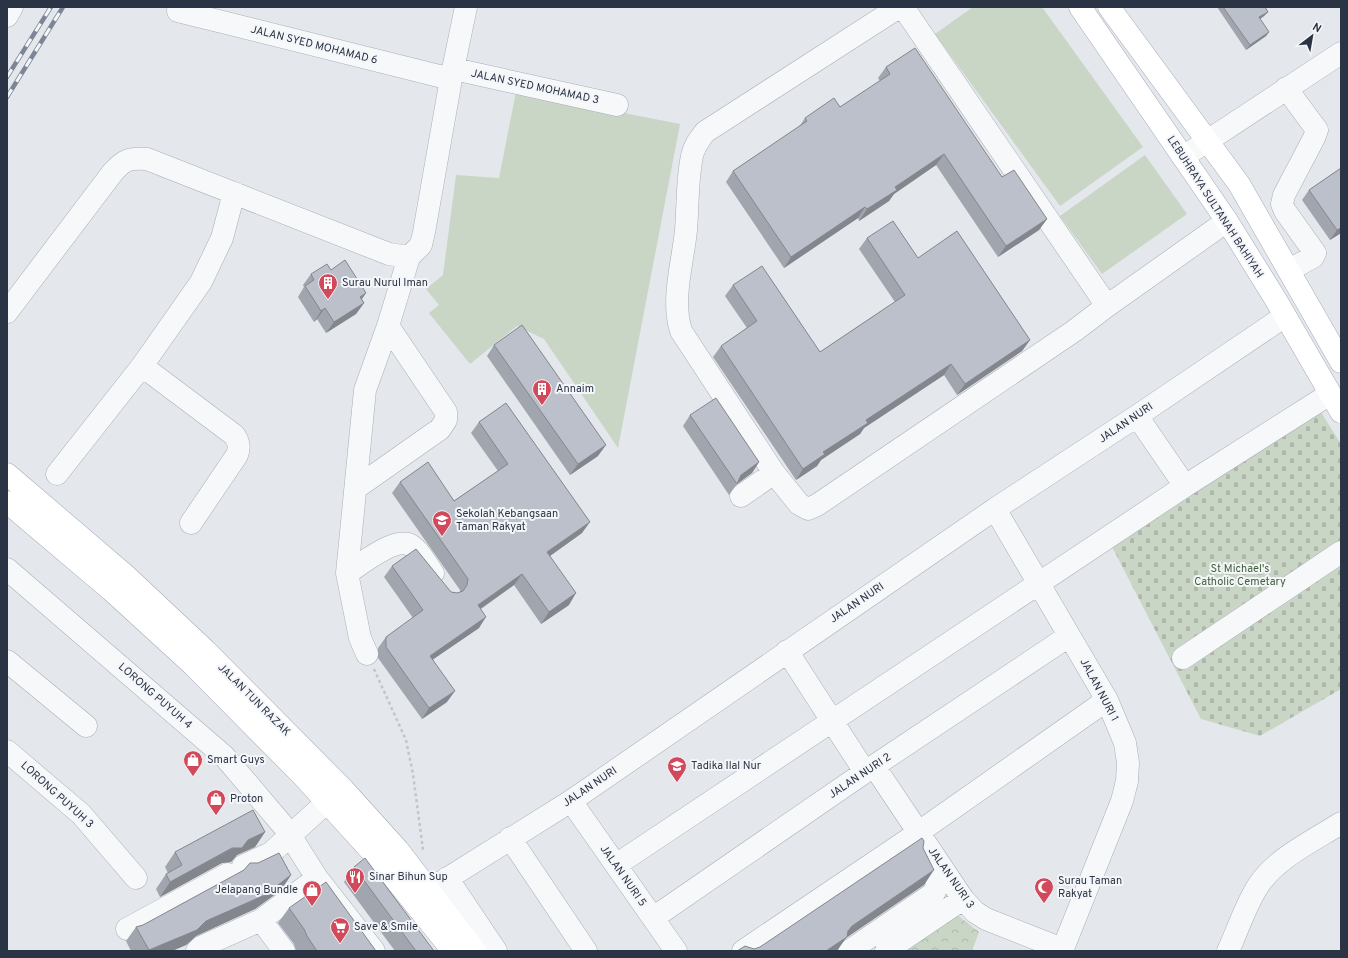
<svg xmlns="http://www.w3.org/2000/svg" width="1348" height="958" viewBox="0 0 1348 958" font-family="Overpass,sans-serif">
	<defs>
		<pattern id="cemetery-stones" width="16" height="16" patternUnits="userSpaceOnUse"><rect width="16" height="16" fill="#c9d6c5"/><path d="M2 7V4a2 2 0 0 1 4 0v3zM10 15v-3a2 2 0 0 1 4 0v3z" fill="#adb8ab"/></pattern>
		<pattern id="park-crowns" width="20" height="18" patternUnits="userSpaceOnUse"><rect width="20" height="18" fill="#c9d6c5"/><path d="M2 6a3 3 0 1 1 6 0M12 15a3 3 0 1 1 6 0" fill="none" stroke="#adb8ab"/></pattern>
	</defs>
	<rect width="100%" height="100%" fill="#e4e7ec"/>
	<path fill="url(#cemetery-stones)" d="M1317,406l24,38v245l-81,47 -59,-17 -93,-180z"/>
	<path fill="url(#park-crowns)" d="M956,914l23,18 -7,19h-69z"/>
	<path fill="#c9d6c5" d="M973,7h69l101,140 -83,59 -125,-172z
		M516,92l164,32 -62,324 -74,-109 -27,-13 -47,38 -41,-51 10,-8 -13,-16 17,-14 13,-100 43,3z
		M1145,155l42,59 -85,60 -42,-58z"/>
	<g fill="none" stroke-linecap="round" stroke-linejoin="round">
		<g stroke="#a9aeb7" stroke-width="23">
			<path id="minor" d="M899,7l-194,125c-6,8 -11,14 -13,24 -5,24 -4,50 -6,74 -3,32 -15,69 -5,101l93,142 25,31 9,5 9,-4 257,-174 33,-25
				M903,7l204,299 120,-85
				M178,11l273,68
				M7,16l5,-9
				M454,69l163,36
				M1286,88l31,42 -3,8 -30,57 -2,9 3,7 30,42 -2,4 -24,13
				M1183,157l158,-104
				M7,312l106,-140c12,-13 16,-14 34,-13l242,95 20,3 12,-12 3,-13 27,-153 15,-72
				M142,366l92,69c5,7 6,12 3,20l-46,68
				M1137,416l48,70 145,-92
				M57,474l85,-108 59,-84 21,-44 12,-45
				M356,488l84,-59 6,-9v-8l-58,-86
				M741,496l33,-23
				M995,509l112,191 18,43 3,20 -1,18 -5,20 -60,150
				M7,569l217,187 62,73 31,49 57,73
				M347,573c15,-9 49,-38 65,-27 9,6 15,19 21,27
				M787,651l78,121
				M367,654l-7,-16 -13,-65 18,-183 23,-64 21,-69
				M1183,658l158,-106
				M7,661l79,65
				M7,751l74,63 55,64
				M874,766l89,133 12,13 11,7 76,30
				M571,801l105,150
				M510,838l76,113
				M616,865l569,-379
				M243,866l28,-13 57,-52
				M447,878l49,73
				M429,890l142,-89 424,-292 142,-93 148,-100
				M653,918l212,-146 204,-136
				M261,920l23,31
				M127,929l101,-55
				M197,951l4,-4 60,-27 56,-42
				M743,951l166,-112 198,-139
				M849,951l85,-58c7,-13 -1,-21 -9,-32
				M886,951l77,-52
				M1228,951c10,-21 17,-45 30,-65 18,-28 55,-45 83,-63"/>
		</g>
		<g stroke="#a3abb8" stroke-width="23">
			<path id="major" d="M1080,7l147,214 49,79 65,112
				M1109,7l130,177 102,178
				M7,474l117,100 82,77 137,138 55,61 77,101
				M7,502l104,88 82,75 111,112 78,86 71,88"/>
		</g>
		<path stroke="#c2c5cb" stroke-width="2.5" stroke-dasharray="3 3" stroke-linecap="butt" d="M374,669l32,71 7,34 10,76"/>
		<use href="#minor" stroke="#f7f8fa" stroke-width="22"/>
		<use href="#major" stroke="#fff" stroke-width="22"/>
		<g stroke="#7d8696" stroke-width="4.5">
			<path id="rail" d="M7,77l44,-70
				M7,97l56,-90"/>
		</g>
		<use href="#rail" stroke="#f4f6f9" stroke-width="3" stroke-dasharray="9" stroke-linecap="butt"/>
	</g>
	<path fill="#a1a5ae" d="M1217,7h50l-2,1 3,4 -4,4 -4,3 9,13 -3,4 -20,14z
		M886,67l161,152 -8,11 -41,27 -62,-92 -42,29 -5,7 -30,20 -1,-3 -74,50 -58,-86 7,-11 66,-44 6,-9 35,-11 40,-26 -2,-3z
		M1341,168v65l-11,7 -28,-40 7,-10z
		M867,238l51,20 112,82 -8,11 -65,44 -13,-20 -80,53 -4,6 -39,26 -4,6 -21,14 -83,-123 8,-11 26,-18 -22,-32 8,-11 87,67 75,-50 -36,-53z
		M331,270l35,23 -4,6 2,4 -8,11 -30,19 -9,-14 -3,3 -16,-25 6,-10 -1,-2 8,-11z
		M494,345l104,111 -28,19 -83,-119z
		M690,415l69,47 -7,11 -15,11 -8,11 -46,-69z
		M479,422l103,111 -32,23 19,49 -28,19 -27,-39 -33,24 -2,19 -46,31 14,43 -25,17 -44,-61v-10l8,-11 27,-19 -29,-41 8,-11 59,26 6,1 3,-1v-2l-68,-97 8,-11 54,19 44,-30 -27,-38z
		M265,832l-10,15 -18,8 -6,7 -9,1 -62,34 -4,-8 10,-15 2,-1 -3,-6 10,-15z
		M354,867l80,84h-39l-51,-69z
		M291,875l-10,15 -26,19 -59,27 -10,9 -14,6h-41l-5,-10 10,-14 7,-2z
		M289,908l87,43h-80l-2,-7 -16,-21z"/>
	<path fill="#83868d" d="M1268,12l-4,4 -8,6 3,-5z
		M1269,32l-3,4 -20,14 4,-5z
		M944,154l-8,11 -42,29 -5,7 -30,20 8,-12 28,-22z
		M865,207l-7,11 -74,50 7,-11z
		M1047,219l-8,11 -41,27 8,-11z
		M1341,228v5l-11,7 7,-10z
		M366,293l-8,11 2,-7z
		M364,303l-8,11 -30,19 8,-11z
		M325,308l-8,11 -3,3 7,-11z
		M1030,340l-8,11 -65,44 8,-11z
		M951,364l-7,11 -80,53 -4,6 -39,26 -4,6 -21,14 7,-11 20,-17 43,-32z
		M606,445l-8,11 -28,19 8,-11z
		M759,462l-7,11 -15,11 4,-9z
		M590,522l-8,11 -42,30 7,-11z
		M522,574l-8,11 -44,31 8,-11z
		M576,593l-7,12 -28,19 8,-12z
		M486,617l-7,11 -57,39 8,-11z
		M455,691l-8,11 -25,17 7,-11z
		M265,832l-10,15 -18,8 -6,7 -9,1 -62,34 10,-15 78,-42z
		M934,870l-10,15 -78,53 -9,13h-11l22,-20 4,-5z
		M291,875l-10,15 -26,19 -59,27 -10,9 -14,6h-23z"/>
	<path fill="#bbc0ca" stroke="#83868d" d="M1223,7h42l3,5 -9,5 10,15 -19,13z
		M915,48l87,129 12,-7 33,49 -41,27 -62,-92 -49,33 2,3 -30,19 -2,-2 -74,50 -58,-86 74,-50 -2,-3 29,-20 6,9 50,-33 -4,-7z
		M1341,168v60l-4,2 -28,-40z
		M893,221l25,37 39,-27 73,109 -65,44 -14,-20 -85,56 2,3 -45,29 2,2 -22,15 -82,-123 36,-25 -24,-36 29,-19 58,86 85,-57 -38,-57z
		M345,260l21,33 -6,4 4,6 -30,19 -9,-14 -4,3 -16,-25 9,-6 -3,-6 16,-10 4,6z
		M522,325l84,120 -28,19 -84,-119z
		M716,398l43,64 -18,13 -4,9 -47,-69z
		M506,403l84,119 -43,30 29,41 -27,19 -27,-38 -44,31 8,12 -56,39 25,35 -26,17 -43,-61v-10l37,-27 -31,-44 24,-17 35,43 6,1 6,-2 4,-6 1,-6 -68,-97 28,-20 26,39 54,-37 -29,-42z
		M253,810l12,22 -17,8 -6,8h-10l-62,34 -4,-8 16,-9 -7,-13z
		M922,838l2,3 -1,7 11,22 -82,56 -4,5 -1,6 -21,14h-89l8,-5 9,3 6,-2z
		M279,853l12,22 -26,20 -59,26 -9,9 -48,20 -13,-23 7,-2 101,-55 6,-7h8z
		M365,858l69,93h-18l-62,-84z
		M326,882l50,69h-59l-10,-15 -3,-7 -15,-21z"/>
	<defs>
		<g id="building-pin" transform="scale(1)"><path d="M0 17L-7.5 6A9.5 9.5 0 1 1 7.5 6Z" fill="#d1495b" stroke="#f4f6f9"/><path d="M-4-6H4V6H1V3H-1V6H-4ZM-2.5-4.3h1.7v1.8h-1.7ZM.8-4.3h1.7v1.8H.8ZM-2.5-1h1.7V.8h-1.7ZM.8-1h1.7V.8H.8Z" fill="#fff"/></g>
		<g id="school-pin" transform="scale(1)"><path d="M0 17L-7.5 6A9.5 9.5 0 1 1 7.5 6Z" fill="#d1495b" stroke="#f4f6f9"/><path d="M0-5L7-2L0 1L-7-2ZM-4 1L0 2.5L4 1V4Q0 6-4 4Z" fill="#fff"/></g>
		<g id="shop-pin" transform="scale(1)"><path d="M0 17L-7.5 6A9.5 9.5 0 1 1 7.5 6Z" fill="#d1495b" stroke="#f4f6f9"/><path d="M-5-2.5h2.3a2.7 3.5 0 0 1 5.4 0H5L5.5 6h-11ZM-1.5-2.5h3a1.5 2.3 0 0 0-3 0Z" fill="#fff"/></g>
		<g id="restaurant-pin" transform="scale(1)"><path d="M0 17L-7.5 6A9.5 9.5 0 1 1 7.5 6Z" fill="#d1495b" stroke="#f4f6f9"/><path d="M-5-6h1v4h1v-4h1v4h1v-4h1v5L-1.5 .5V6h-2V.5L-5-1ZM5-6V6H3V1.5H1.5Q1.5-4 5-6Z" fill="#fff"/></g>
		<g id="mosque-pin" transform="scale(1)"><path d="M0 17L-7.5 6A9.5 9.5 0 1 1 7.5 6Z" fill="#d1495b" stroke="#f4f6f9"/><path d="M3.5-4.9A6 6 0 1 0 3.5 4.9A5 5 0 1 1 3.5-4.9Z" fill="#fff"/></g>
		<g id="supermarket-pin" transform="scale(1)"><path d="M0 17L-7.5 6A9.5 9.5 0 1 1 7.5 6Z" fill="#d1495b" stroke="#f4f6f9"/><path d="M-6-5.5h2.5l.6 2H6L4.5 2H-2.5L-4.4-4H-6ZM-1.5 3.2a1.3 1.3 0 1 0 .1 0ZM3 3.2a1.3 1.3 0 1 0 .1 0Z" fill="#fff"/></g>
	</defs>
	<g fill-rule="evenodd">
		<use href="#building-pin" x="328" y="283"/>
		<use href="#building-pin" x="542" y="389"/>
		<use href="#school-pin" x="442" y="520"/>
		<use href="#shop-pin" x="193" y="760"/>
		<use href="#school-pin" x="677" y="766"/>
		<use href="#shop-pin" x="216" y="799"/>
		<use href="#restaurant-pin" x="355" y="877"/>
		<use href="#mosque-pin" x="1044" y="887"/>
		<use href="#shop-pin" x="312" y="890"/>
		<use href="#supermarket-pin" x="340" y="927"/>
	</g>
	<g text-anchor="middle" dominant-baseline="central" stroke-width="4" stroke-linejoin="round" paint-order="stroke">
		<g font-size="11" fill="#2b3445" stroke="#f4f6f9">
			<text transform="translate(314 45) rotate(14)">JALAN SYED MOHAMAD 6</text>
			<text transform="translate(535 87) rotate(12)">JALAN SYED MOHAMAD 3</text>
			<text transform="translate(1215 207) rotate(57)">LEBUHRAYA SULTANAH BAHIYAH</text>
			<text transform="translate(1126 423) rotate(-34)">JALAN NURI</text>
			<text transform="translate(857 603) rotate(-34)">JALAN NURI</text>
			<text transform="translate(1099 690) rotate(62)">JALAN NURI 1</text>
			<text transform="translate(155 696) rotate(41)">LORONG PUYUH 4</text>
			<text transform="translate(254 700) rotate(45)">JALAN TUN RAZAK</text>
			<text transform="translate(860 776) rotate(-34)">JALAN NURI 2</text>
			<text transform="translate(590 787) rotate(-34)">JALAN NURI</text>
			<text transform="translate(57 795) rotate(42)">LORONG PUYUH 3</text>
			<text transform="translate(623 876) rotate(55)">JALAN NURI 5</text>
			<text transform="translate(951 878) rotate(55)">JALAN NURI 3</text>
		</g>
		<g font-size="11" fill="#2b3445" stroke="#f4f6f9" text-anchor="start">
			<text x="342" y="283">Surau Nurul Iman</text>
			<text x="556" y="389">Annaim</text>
			<text x="456" y="514">Sekolah Kebangsaan<tspan x="456" dy="13">Taman Rakyat</tspan></text>
			<text x="207" y="760">Smart Guys</text>
			<text x="691" y="766">Tadika Ilal Nur</text>
			<text x="230" y="799">Proton</text>
			<text x="369" y="877">Sinar Bihun Sup</text>
			<text x="1058" y="881">Surau Taman<tspan x="1058" dy="13">Rakyat</tspan></text>
			<text x="298" y="890" text-anchor="end">Jelapang Bundle</text>
			<text x="354" y="927">Save &amp; Smile</text>
		</g>
		<g font-size="11" fill="#3f6138" stroke="#f4f6f9">
			<text x="1240" y="569">St Michael's<tspan x="1240" dy="13">Catholic Cemetary</tspan></text>
		</g>
	</g>
	<rect width="1348" height="958" fill="none" stroke="#2b3445" stroke-width="16"/>
	<g transform="translate(1312 36) rotate(31)" stroke="#f4f6f9" stroke-width="3" paint-order="stroke">
	<path d="M0-3L7 15L0 10L-7 15Z" fill="#2b3445"/>
	<text y="-6" font-size="11" font-weight="bold" text-anchor="middle" fill="#2b3445">N</text>
	</g>
</svg>
